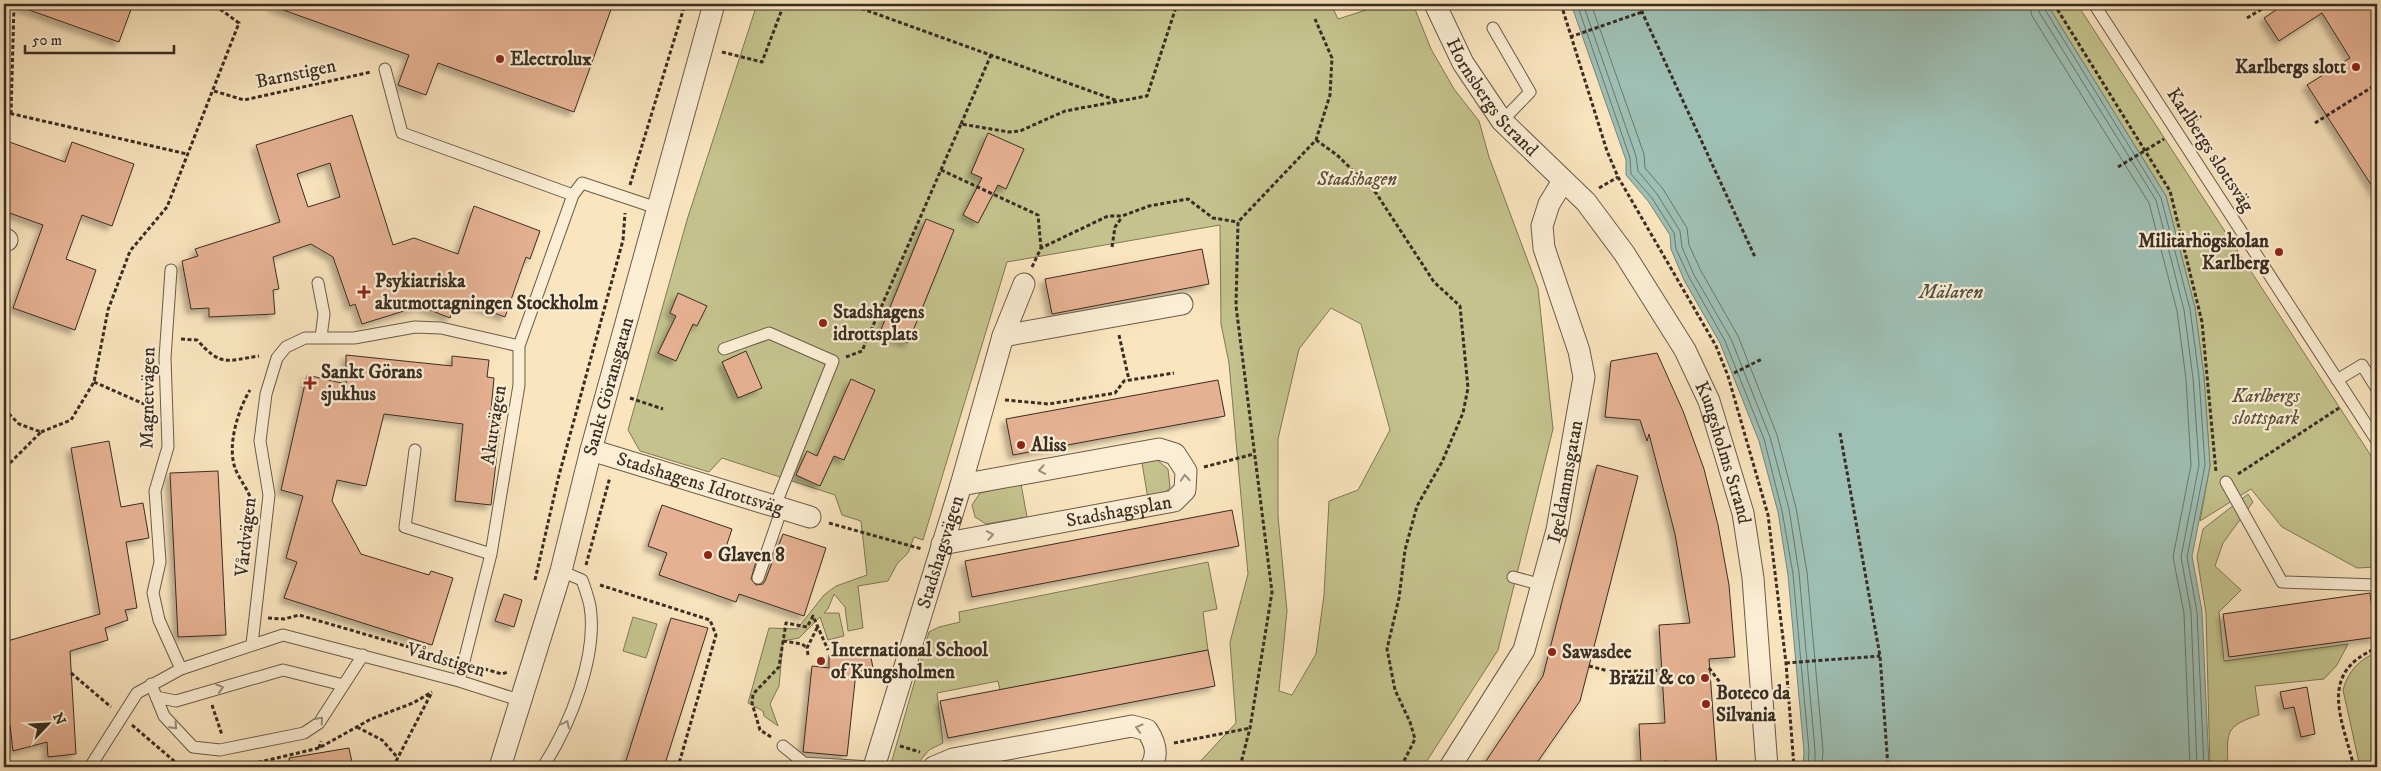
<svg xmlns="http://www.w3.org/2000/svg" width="2381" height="771" viewBox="0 0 2381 771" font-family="'IM FELL DW Pica',serif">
	<defs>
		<filter id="shadow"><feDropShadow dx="-4.5" dy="4.5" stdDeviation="2.5" flood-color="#0004"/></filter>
	</defs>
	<rect width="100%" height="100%" fill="#fae5be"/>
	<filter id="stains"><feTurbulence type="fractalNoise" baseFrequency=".004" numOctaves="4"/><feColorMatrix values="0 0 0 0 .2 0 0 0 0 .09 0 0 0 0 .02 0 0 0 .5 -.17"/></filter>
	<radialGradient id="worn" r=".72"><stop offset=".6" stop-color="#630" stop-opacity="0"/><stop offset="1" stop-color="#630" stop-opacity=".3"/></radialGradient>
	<path fill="#c4c38d" stroke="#7e7858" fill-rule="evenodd" d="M757,4h574l7,15 47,-15h28l18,45 23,40 25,32 10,36 49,131 15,141 -55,221 -75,117h-228l41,-44 -6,-81 18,-68 -19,-211 -8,-39 -1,-99 -213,37 -84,278 -9,-3 -6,16 -11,11 -9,17 -30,5 5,42 -15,3 -3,-24 -11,-13 -6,15 -4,4h15l5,23 -16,4 -8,-23 -21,21 -16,3 -4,45 -9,18 8,22 -14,-10 -1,-5 -15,-8 21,-75 28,1 27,-34 12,-9 31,-11 -6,-54 -19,-6 -7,-20 -113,-37 -13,14 -69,-21 -12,-21 59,-210zM1331,308l30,16 29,106 -32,60 -29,11 -5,94 -8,59 -24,41 -13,-4 8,-80 -9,-95v-77l21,-90z
		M2047,4h30l300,461v102l-20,1 -75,-41 -31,-38 -51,32 10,-55 -6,-89 -9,-69 -29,-112z
		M1157,460l11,9 2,18 -4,5 -18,7 -6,-36z
		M1021,484l6,33 -41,7 -11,-7 -3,-12 8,-12z
		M2248,494l5,8 -30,41 -8,23 26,24 -22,22 5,49 124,-17 -11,21 -13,14 -69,7 4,29c-35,11 -32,18 -31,52h-18l-4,-154 -9,-56 6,-28z
		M1208,562l9,47 -14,3 5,38 -208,40 -2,-9 -61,12 6,50 -14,7 -14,17h-25l39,-135 10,-5 21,-5 -1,-10z
		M633,617l24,7 -11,34 -23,-7z
		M2377,652v115h-17l-17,-77c5,-19 16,-30 34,-38z"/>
	<path fill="#9ebfb4" stroke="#76857a" d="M1571,4h476l119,192 29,112 9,69 6,89 -18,90 10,55 7,156h-406l1,-15 -16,-177 -10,-63 -19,-71 -39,-98 -36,-63 -13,-31 -1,-14 -22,-34 -22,-26v-15z"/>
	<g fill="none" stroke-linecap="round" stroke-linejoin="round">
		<path stroke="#6c766c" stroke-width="1" d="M1577,4l53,154 1,16 21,24 22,35 2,16 13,28 36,64 39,98 18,72 11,63 16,177 -1,16
			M1583,4l53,152 2,15 19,23 23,37 2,16 12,28 37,64 39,98 19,72 10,64 16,177v17
			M1591,4l53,150 1,14 18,21 24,39 2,17 12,26 37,65 39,99 19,73 11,64 16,178 -1,17
			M2029,4l3,12 117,187 28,108 9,68 5,86 -18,92 11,56 6,154
			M2037,4l2,8 117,188 28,110 9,68 6,87 -18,92 10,55 6,155
			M2043,4l1,4 117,190 29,111 9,68 6,88 -18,92 10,55 7,155"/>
	</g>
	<path fill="#e6b192" stroke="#392d23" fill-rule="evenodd" filter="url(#shadow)" d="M19,4h114l-14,38 -101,-36z
		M273,4h340l-39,108 -136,-49 -12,32 -28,-10 11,-30 -137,-49z
		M2285,4h92v190l-70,-109 43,-27 -28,-45 -43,28 -15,-23z
		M352,115l41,130 21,-7 44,16 16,-48 66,25 -10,28 -4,-2 -21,60 -49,-18 -6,19 -30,-12 -58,18 -7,-20 -5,2 -17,-49 -22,-13 -38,13 6,32 -6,1 2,24 -66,3v-9l-18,1 -9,-48 16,-5 -3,-7 85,-27 -24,-77zM330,163l10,34 -32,10 -11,-33z
		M988,133l36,16 -18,40 -8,-4 -20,38 -15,-8 19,-37 -11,-5z
		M4,140l61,22 7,-20 62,22 -22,62 -30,-11 -16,44 30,11 -21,60 -62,-22 30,-83 -39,-14z
		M926,219l28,11 -46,113 -28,-11z
		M1202,249l7,35 -157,30 -7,-35z
		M678,293l29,13 -10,20 -4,-2 -17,37 -18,-8 18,-37 -6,-3z
		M746,351l16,37 -24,10 -16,-36z
		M1657,353l26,58 21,58 14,56 11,60 6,72 -26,2 8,108h-48l-1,-6 -27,2 -2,-39 26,-1 -6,-98 31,-2 -15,-89 -26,-100 -2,7 -7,-21 -35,-3 6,-56z
		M346,355l106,11v-10l37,4 -2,17 7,1 -3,32 11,1 -11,94 -36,-4 8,-77 -79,-10 -18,72 -29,-6 -5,21 29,53 68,21 2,-4 22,7 -21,67 -148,-47 13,-36 -11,-4 17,-62 -22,-6 26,-115 39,9z
		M851,379l24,11 -31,70 -10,-4 -14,30 -24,-11 11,-24 10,5z
		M1218,380l7,36 -212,39 -7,-36z
		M109,441l12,66 22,-4 6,35 -23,4 11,66 -12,2 3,10 -23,8 3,12 -38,11 6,103 -28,3 -1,-15 -34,9 -3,-26 -6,2v-85l96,-28 -29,-166z
		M1597,465l41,11 -58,225 -46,66h-52l61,-91z
		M218,471l8,164 -48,2 -8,-164z
		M662,505l70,24 -6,18 31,11 -6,21 5,6 7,-1 2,-3 18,-47 43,14 -22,68 -65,-22 -3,8 -77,-27 8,-22 -19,-7z
		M1232,510l7,36 -267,51 -7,-36z
		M2370,593l6,44 -147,20 -6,-43z
		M504,594l18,6 -8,27 -19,-6z
		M671,618l37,10 -44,139h-40z
		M869,647l4,21 -17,4 -9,84 -44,-4 9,-86 17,2v-13z
		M1208,650l7,36 -267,52 -8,-37z
		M2307,687l8,47 -14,3 -7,-30 -10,2 -4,-17z
		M349,748l4,19h-63l-1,-9z"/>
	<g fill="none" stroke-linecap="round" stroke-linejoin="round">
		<g stroke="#695b4a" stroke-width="13">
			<path id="service" d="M2094,4l283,437
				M1493,28l37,64 -28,29
				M385,69l17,64 171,62
				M171,270l-6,88 3,89 -13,44 5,71 -7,31 6,27 22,49
				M318,283l6,31 -3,23
				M724,349l45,-16 64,28 -58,145
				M2337,380l25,-15 15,24
				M415,450l-10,77 86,27
				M2226,482l56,100 95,3
				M1513,577l29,8
				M758,578l24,-70
				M252,644l17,-149 -9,-54 6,-47 11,-36 9,-11 19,-9h49l61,-11 26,1 78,18
				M459,681l32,-127 28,-169v-39l54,-151 9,-12 75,25
				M151,684l13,32 29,31 27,3 84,-17 15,-10 44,-68
				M156,697l20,4 107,-31 60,15
				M783,746l21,17 67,4
				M90,767l47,-74 44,-24 102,-34 176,46 60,19
				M543,767c27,-42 55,-111 47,-161 -2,-9 -5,-18 -8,-26l-21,-9"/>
		</g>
		<g stroke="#695b4a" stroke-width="23">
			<g id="minor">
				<path id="s1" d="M1435,4l28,59 39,58 84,81 38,51 61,97 24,51 34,112 10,65 14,189"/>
				<path d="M4,239l3,1"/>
				<path d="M1003,336l21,-52"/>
				<path id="s2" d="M591,450l219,67"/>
				<path id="s3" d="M942,544l232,-43 11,-11 1,-19 -11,-17 -16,-5 -198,36"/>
				<path id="s4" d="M500,767l61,-196 30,-121 123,-446"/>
				<path id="s5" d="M874,767l87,-282 42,-149 179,-32"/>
				<path d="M934,767l19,-8 179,-33 15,4c8,12 12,24 4,37"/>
				<path id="s6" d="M1450,767l74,-117 33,-120 27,-153 -5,-26 -35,-103 -2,-22 7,-22 14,-23"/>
			</g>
		</g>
		<path stroke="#392d23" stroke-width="3" stroke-dasharray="4 2.5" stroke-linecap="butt" d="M849,4l269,97
			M1561,4l46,147 11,26 98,169 12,30 40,139 18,148 8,104
			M1641,4l1,8 113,245
			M2054,4l116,187 32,131 14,150
			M2247,18l23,-14
			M1570,37l72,-25
			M722,52l40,10 22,-58
			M214,91l30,9 127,-28
			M4,112l183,42
			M11,114l3,-110
			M2315,123l62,-39
			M961,124l30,-69
			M2189,124l12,-8
			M1316,140l21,15 39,38 58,89 26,24 8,82 -5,25 -21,49 -25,44 -12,44 -6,48 -12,51 8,41 15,32 5,17 -14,28
			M2118,167l46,-28
			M941,170l97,45 3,33
			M630,185l55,-181
			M1599,188l19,-11
			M1112,247l3,-20 7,-10
			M1032,267l9,-19 67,-32h14l27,-10 39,-7 25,19 25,4
			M1119,335l10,45
			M181,339l16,1c25,27 28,21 62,16
			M846,357l16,-6 99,-227 48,8 11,-1 45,-20 82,-15 30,-92
			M1734,373l28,-14
			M94,382l59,26
			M630,398l33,11
			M1005,400l44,4 66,-11 9,-12 50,-8
			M4,409l15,15 22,8 -37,37
			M41,432l30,-12 23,-38 14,-72 22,-59 37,-44 72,-184 -26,-19
			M1840,433l40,223 8,111
			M1204,467l50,-13
			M2238,474l101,-66
			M829,523l93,26
			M245,554c1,-13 8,-43 6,-54 -3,-11 -12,-21 -16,-32 -8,-23 3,-58 15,-78
			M586,565l24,-88
			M535,580l23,-101 65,-239 2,-27
			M600,585l110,35 6,15 -38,132
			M268,618l16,1 15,-4 151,44
			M783,641l19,3 5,4
			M808,655l-1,-7 11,-22
			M1786,663l94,-7
			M1589,666l23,6 50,-2
			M478,667l24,7 6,-2
			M1709,668l13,17
			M71,673l40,34
			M212,705l10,30
			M132,725l49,42
			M357,727l25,13 16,18
			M771,737l-11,-7 -8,-27 1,-9 26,-27 7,-44 21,4 6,-11 15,34
			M1174,743l76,-15
			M900,746l20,6
			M319,748l2,-7
			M239,767l80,-19 52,-29 42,-16 19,-11
			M393,767l39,-75
			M1240,767l10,-39 22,-136 -36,-286 2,-84 78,-82 14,-45 2,-37 -17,-39
			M2354,767c-12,-49 -37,-94 23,-119"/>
		<use href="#service" stroke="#fceed5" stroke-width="11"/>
		<use href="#minor" stroke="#fceed5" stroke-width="21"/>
	</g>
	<defs><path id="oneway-chevron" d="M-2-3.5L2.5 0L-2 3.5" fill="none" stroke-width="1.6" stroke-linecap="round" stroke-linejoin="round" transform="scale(1.25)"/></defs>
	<g stroke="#9a8e7c">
		<use href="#oneway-chevron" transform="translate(1042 470) rotate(170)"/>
		<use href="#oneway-chevron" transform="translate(1185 478) rotate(-94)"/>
		<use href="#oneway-chevron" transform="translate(990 535) rotate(-10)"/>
		<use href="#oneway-chevron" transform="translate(220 688) rotate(-17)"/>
		<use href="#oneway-chevron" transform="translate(320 720) rotate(-49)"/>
		<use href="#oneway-chevron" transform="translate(566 724) rotate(-65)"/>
		<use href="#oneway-chevron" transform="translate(174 726) rotate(47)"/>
		<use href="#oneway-chevron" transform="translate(1139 728) rotate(-164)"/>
	</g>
	<g fill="#8f2418" stroke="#fceed5" stroke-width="2">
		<circle cx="500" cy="59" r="5"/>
		<circle cx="2356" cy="67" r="5"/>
		<circle cx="2279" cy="252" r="5"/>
		<path d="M361.5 284.5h5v5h5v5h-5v5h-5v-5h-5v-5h5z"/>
		<circle cx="823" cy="323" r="5"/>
		<path d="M307.5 375.5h5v5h5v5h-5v5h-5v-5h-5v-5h5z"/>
		<circle cx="1021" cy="445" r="5"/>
		<circle cx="708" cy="555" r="5"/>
		<circle cx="1552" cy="652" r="5"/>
		<circle cx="821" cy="661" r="5"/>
		<circle cx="1705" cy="678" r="5"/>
		<circle cx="1706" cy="704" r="5"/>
	</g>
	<g text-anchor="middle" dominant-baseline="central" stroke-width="4.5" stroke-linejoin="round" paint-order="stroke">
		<g font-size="19" font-weight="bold" fill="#392d23" stroke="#fceed5" text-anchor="start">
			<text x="510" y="59">Electrolux</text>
			<text x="2346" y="67" text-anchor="end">Karlbergs slott</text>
			<text x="2269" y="241" text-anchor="end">Militärhögskolan<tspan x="2269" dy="22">Karlberg</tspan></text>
			<text x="375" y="281">Psykiatriska<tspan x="375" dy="22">akutmottagningen Stockholm</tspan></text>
			<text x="833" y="312">Stadshagens<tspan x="833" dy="22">idrottsplats</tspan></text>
			<text x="321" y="372">Sankt Görans<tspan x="321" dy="22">sjukhus</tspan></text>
			<text x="1031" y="445">Aliss</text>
			<text x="718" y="555">Glaven 8</text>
			<text x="831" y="650">International School<tspan x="831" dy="22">of Kungsholmen</tspan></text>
			<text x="1562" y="652">Sawasdee</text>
			<text x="1695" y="678" text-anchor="end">Brazil &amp; co</text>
			<text x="1716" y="693">Boteco da<tspan x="1716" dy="22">Silvania</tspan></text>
		</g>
		<g font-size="19" fill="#392d23" stroke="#fceed5">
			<text transform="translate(296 74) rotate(-12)">Barnstigen</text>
			<text stroke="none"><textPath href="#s1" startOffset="110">Hornsbergs Strand</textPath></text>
			<text transform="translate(2210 150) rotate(57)">Karlbergs slottsväg</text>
			<text stroke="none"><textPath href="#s4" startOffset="396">Sankt Göransgatan</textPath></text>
			<text transform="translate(148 398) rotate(-89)">Magnetvägen</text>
			<text transform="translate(494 425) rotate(-81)">Akutvägen</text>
			<text stroke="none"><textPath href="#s1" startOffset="540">Kungsholms Strand</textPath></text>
			<text stroke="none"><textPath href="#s6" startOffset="312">Igeldammsgatan</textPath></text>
			<text stroke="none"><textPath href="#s2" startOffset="114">Stadshagens Idrottsväg</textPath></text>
			<text stroke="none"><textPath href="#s3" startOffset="180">Stadshagsplan</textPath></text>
			<text transform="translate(246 537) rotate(-84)">Vårdvägen</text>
			<text stroke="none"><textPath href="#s5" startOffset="225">Stadshagsvägen</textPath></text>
			<text transform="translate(446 660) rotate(16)">Vårdstigen</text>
		</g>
		<g font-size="19" font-style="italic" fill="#5c523e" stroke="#fceed5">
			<text x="1357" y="179">Stadshagen</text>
			<text x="2266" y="396">Karlbergs<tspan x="2266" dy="22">slottspark</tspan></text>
		</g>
		<g font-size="20" font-style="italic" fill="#525247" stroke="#fceed5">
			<text x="1951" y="292">Mälaren</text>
		</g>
	</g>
	<rect width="2381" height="771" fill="none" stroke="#fae5be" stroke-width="20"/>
	<rect x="5" y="5" width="2371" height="761" fill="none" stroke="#392d23" stroke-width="2.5"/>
	<rect x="10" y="10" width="2361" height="751" fill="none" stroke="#392d23"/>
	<g transform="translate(48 724) rotate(65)" stroke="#fceed5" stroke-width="4" paint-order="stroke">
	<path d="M0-4L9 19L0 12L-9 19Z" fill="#392d23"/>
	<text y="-8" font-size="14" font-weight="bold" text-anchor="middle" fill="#392d23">N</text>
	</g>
	<path d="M25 45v8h149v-8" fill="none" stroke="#392d23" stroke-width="2.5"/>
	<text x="32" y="45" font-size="15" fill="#392d23" stroke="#fceed5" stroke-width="4" paint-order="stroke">50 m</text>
	<rect width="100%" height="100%" filter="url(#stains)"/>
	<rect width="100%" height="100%" fill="url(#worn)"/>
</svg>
